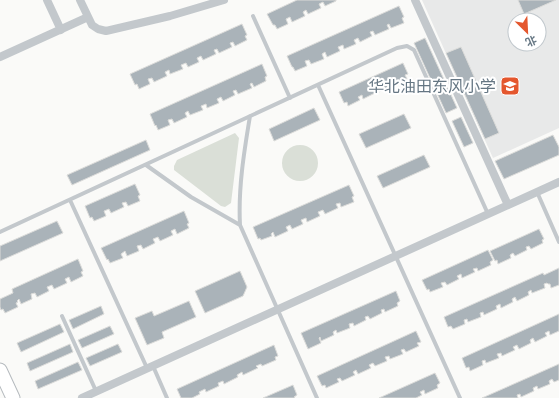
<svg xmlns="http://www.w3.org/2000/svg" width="559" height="398" viewBox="0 0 559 398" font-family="Jost,'Noto Sans SC',sans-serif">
	<rect width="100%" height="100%" fill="#fafaf8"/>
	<path fill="#e8e9e9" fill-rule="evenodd" d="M422,0h137v128l-66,30zM515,20h24v24h-24z"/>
	<path fill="#dadfd7" d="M235,133l4,5 -8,65 -6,4 -4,-1 -47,-36v-4l3,-6z
		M282 163a18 18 0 1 1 36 0a18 18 0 1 1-36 0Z"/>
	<path fill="#aab3b9" stroke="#dcdcda" d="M297,0h39v1l-11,5 -2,-4 -4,2 2,4 -13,6 -2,-4 -3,2 2,4 -13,6 -2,-5 -4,2 2,5 -11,5 -2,-4h-2l-6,-11z
		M518,0h38l-32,14z
		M399,6l5,11 -2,1 2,5 -13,5 -2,-4 -2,1 2,4 -14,6 -2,-4 -3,1 2,4 -12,6 -2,-4 -4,2 2,4 -12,5 -1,-4 -5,2 2,4 -13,6 -2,-5 -3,2 2,5 -13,5 -2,-4 -4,1 2,5 -12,5 -2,-4h-1l-5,-11z
		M242,24l5,11 -2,1 2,4 -12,6 -2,-4 -3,1 2,4 -13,6 -2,-4 -3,1 2,4 -13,6 -2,-4 -4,2 2,4 -11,5 -2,-4 -5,2 2,4 -13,5 -1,-4 -4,2 2,4 -13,6 -2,-4 -4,1 2,5 -11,5 -2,-5 -2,1 -5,-11z
		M425,38l32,70 -11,5 -32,-70z
		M461,47l38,86 -14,6 -39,-86z
		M403,63l5,11 -3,1 2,4 -12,5 -2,-3 -3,1 2,4 -13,6 -1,-4 -4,2 1,3 -12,6 -1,-4 -4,2 2,3 -12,6 -1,-4 -3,1 -5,-11z
		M262,64l5,12 -2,1 1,4 -12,6 -2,-4 -2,1 2,4 -14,6 -2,-4 -3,1 2,4 -12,6 -2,-4 -4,2 2,4 -12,5 -1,-4 -5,2 2,4 -13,5 -2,-4 -3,2 2,4 -13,6 -2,-4 -4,1 2,5 -12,5 -2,-5 -1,1 -5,-12z
		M314,108l6,12 -46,21 -5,-12z
		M404,114l7,14 -45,20 -7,-14z
		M461,117l12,26 -9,4 -12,-26z
		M553,135l6,12v8l-55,24 -9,-18z
		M146,140l4,10 -78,35 -5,-10z
		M424,155l6,12 -47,21 -6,-12z
		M135,184l5,11 -2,1 2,5 -12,5 -2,-4 -4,1 2,4 -13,6 -2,-4 -5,2 2,5 -12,5 -2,-4 -2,1 -5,-12z
		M349,185l5,11 -2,1 2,5 -13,5 -1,-4 -4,1 2,4 -13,6 -2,-4 -5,2 2,4 -13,6 -1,-4 -5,2 2,4 -11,5 -2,-4 -4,2 2,4 -13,6 -2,-5 -2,2 1,2 -11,4 -1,-2 -2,1 -5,-12z
		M184,211l5,12 -2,1 2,4 -12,6 -2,-5 -4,2 2,4 -13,6 -2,-4 -5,2 2,4 -12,6 -2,-4 -4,1 2,5 -12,5 -2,-5 -4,3 2,4 -13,5 -2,-4 -1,1 -6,-12z
		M57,221l6,12 -63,28v-15z
		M539,229l5,10 -2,1 1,3 -12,6 -2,-3 -3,1 1,3 -12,6 -2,-3 -3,2 1,3 -13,6 -1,-4 -2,1 -5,-10z
		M488,250l5,10 -3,2 1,3 -13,6 -1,-3 -4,1 2,3 -13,6 -1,-4 -4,2 2,3 -12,6 -2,-3 -4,1 2,4 -13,5 -1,-3 -2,1 -5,-10z
		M78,259l5,12 -2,1 2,4 -12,6 -2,-5 -4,2 2,4 -13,6 -2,-4 -5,2 2,4 -12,6 -2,-4 -4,1 1,5 -11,5 -2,-5 -2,2 1,1 -2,1 2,4 -13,6 -2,-4 -2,1 -1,-3v-8l13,-6 -1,-4z
		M559,268v17l-8,3 -1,-4h-2l-1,-1 -3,1 1,4 -13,5 -1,-3 -3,2 1,3 -12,6 -2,-4 -3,2 1,3 -12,6 -1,-4 -4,2 1,3 -13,6 -1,-3 -3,1 1,4 -13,5 -1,-3 -3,1 1,4 -12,5 -2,-3 -3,1 -4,-10 99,-44 1,2z
		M240,271l7,16 -4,9 -38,17 -10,-22z
		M396,291l4,10 -3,2 1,3 -13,6 -1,-3 -3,1 1,3 -12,6 -2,-3 -3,1 1,3 -12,6 -1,-3 -4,1 1,4 -13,5 -1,-3 -3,2 1,3 -13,6 -1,-4 -1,1 2,5 -13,6 -7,-16z
		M189,301l7,16 -34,15 2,6 -17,7 -12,-27 17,-7 2,5z
		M101,306l3,8 -31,15 -4,-9z
		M559,314v17l-9,4 -1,-4 -4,2 2,3 -12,6 -2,-4 -3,2 1,3 -12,6 -2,-4 -4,2 2,3 -13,6 -1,-3 -4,1 2,4 -13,5 -1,-3 -3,1 1,4 -13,6 -1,-4 -3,1 -4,-10z
		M60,324l4,8 -43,20 -4,-9z
		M110,326l4,8 -32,14 -4,-8z
		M416,331l5,11 -4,1 2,3 -13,6 -2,-3 -3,1 2,4 -13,5 -1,-3 -4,1 2,4 -12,5 -2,-3 -4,2 2,3 -13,6 -2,-4 -3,2 2,3 -13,6 -2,-3 -3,1 2,3 -13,6 -1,-3 -3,1 -5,-10z
		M70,344l3,8 -43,19 -3,-8z
		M118,344l4,8 -32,14 -4,-8z
		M274,345l4,11 -3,1 1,3 -14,6 -1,-2 -5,2 2,2 -15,7 -1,-3 -5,3 1,2 -14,7 -1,-3 -5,2 1,3 -13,6 -1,-3 -6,3 1,2 -8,4h-11l-4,-9z
		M78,362l4,8 -44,19 -3,-8z
		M559,364v16l-5,2 -2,-3 -3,2 1,3 -12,5 -1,-3 -4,2 1,3 -13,6 -1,-3 -3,1 1,3h-36z
		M435,373l5,10 -3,2 1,3 -13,6 -1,-4 -4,2 2,3 -6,3h-37z
		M293,385l4,10 -3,2 1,1h-32z"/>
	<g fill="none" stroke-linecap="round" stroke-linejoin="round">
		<g stroke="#b5babe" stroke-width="15">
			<path id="primary" d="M0,370l13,28"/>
		</g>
		<path stroke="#c3c8cc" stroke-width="4" d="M253,16l37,82
			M318,85l142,313
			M250,116c-6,36 -12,73 -10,109l77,173
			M146,165l45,32 49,28
			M537,192l22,50
			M70,200l77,168
			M0,232l397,-184 10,-2 7,4 74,164
			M62,316l34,75
			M153,366l14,32"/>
		<path stroke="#c3c8cc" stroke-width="8" d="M47,0l14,30
			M80,0l12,25 6,4 8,2 64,-15 54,-16
			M415,0l93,205
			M0,57l88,-40
			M82,398l477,-216"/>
		<use href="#primary" stroke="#fff" stroke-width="13"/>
	</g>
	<defs>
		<g id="school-square" transform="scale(1)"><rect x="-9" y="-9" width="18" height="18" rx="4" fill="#e4572e" stroke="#fff"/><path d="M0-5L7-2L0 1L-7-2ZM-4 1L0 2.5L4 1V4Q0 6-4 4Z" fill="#fff"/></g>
	</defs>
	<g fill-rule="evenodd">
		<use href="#school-square" x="510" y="86"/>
	</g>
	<g text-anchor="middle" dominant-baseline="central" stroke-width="4" stroke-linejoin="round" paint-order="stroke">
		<g font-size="16" fill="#657683" stroke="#fff" text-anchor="end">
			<text x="496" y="86">华北油田东风小学</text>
		</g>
	</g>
	<g transform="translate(527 32) rotate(156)"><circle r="19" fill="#ffffff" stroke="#c1c8cd"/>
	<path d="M0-3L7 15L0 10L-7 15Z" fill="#e4572e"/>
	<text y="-6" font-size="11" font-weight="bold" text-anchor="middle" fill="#657683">北</text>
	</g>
</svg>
